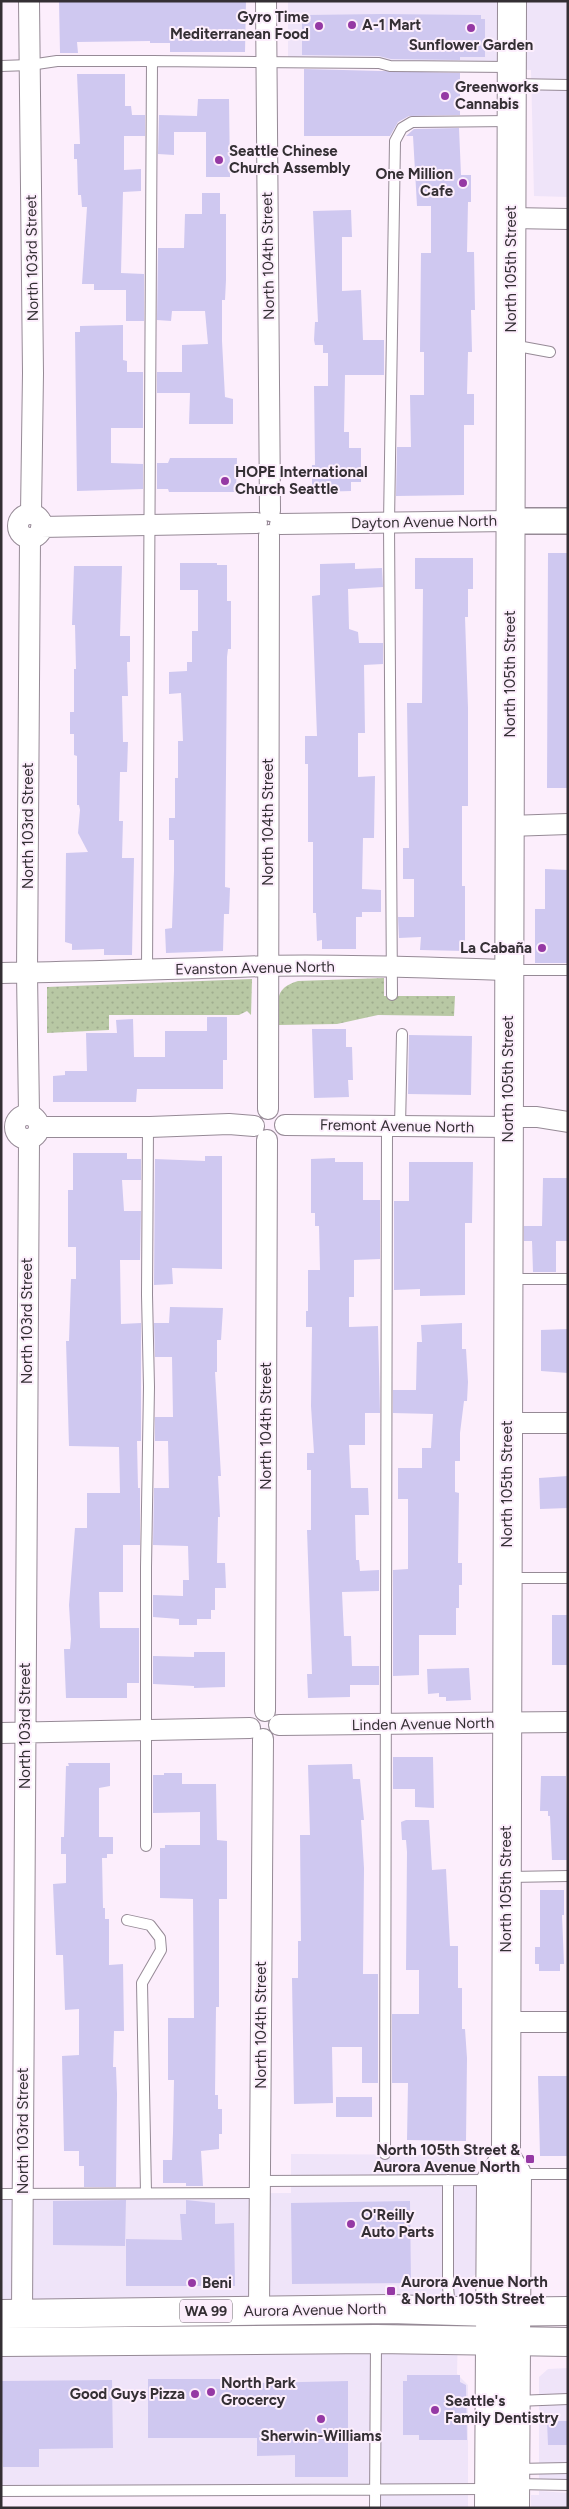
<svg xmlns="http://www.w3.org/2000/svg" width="569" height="2509" viewBox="0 0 569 2509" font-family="Figtree,sans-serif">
	<defs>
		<pattern id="grass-dots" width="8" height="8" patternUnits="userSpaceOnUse" patternTransform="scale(1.25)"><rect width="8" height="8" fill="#b8c8a4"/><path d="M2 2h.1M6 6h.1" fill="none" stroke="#9fac8e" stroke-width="1.8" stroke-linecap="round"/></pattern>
	</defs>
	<rect width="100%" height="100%" fill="#fceefc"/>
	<path fill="#efe4f9" d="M288,1h280v196l-34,-1 -3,-126 -243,-7z
		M291,2154l186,1 -1,119 -17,12 -2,88 11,11v123h-93l1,-18 -375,1v-297l290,-1z
		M568,2368v112h-29v-103l9,-8z
		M539,2491l29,2v15h-37v-13h8z"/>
	<path fill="url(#grass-dots)" d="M384,978v18h71l-1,20 -76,-1 -41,9 -58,1c0,-23 -7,-36 19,-44z
		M252,979l-1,36 -4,-4 -8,4h-130v15l-62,3v-46z"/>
	<path fill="#cfc8f0" d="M59,1h187l-1,51h-75v-9h-20v-2l-73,1 1,11h-18z
		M381,14l100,1v4h4v38h-25v3l-69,-1 -12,-3 -77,-1v-33h5v-7z
		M304,69l156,4v42l-51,1 -11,6 -8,14h-86z
		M77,74h48v32h6l1,9h13v21h-21v34l17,-1v22l-18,1 -2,81 23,1v47h-18v-31h-32v-6h-12l5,-77h-5l-1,-12h-3l-1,-36h-3v-15h6z
		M198,99h31l1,78h-24v-45h-32v23l-16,-1 1,-39 38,1z
		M459,128l2,47h10v27h-3l-1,50h7l1,58h-4l1,42h-4l-1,42h7v31h-10v70l-68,1 1,-49h14l-1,-52h14v-43h-4l1,-99h10v-47h-14l-4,-70h-7l8,-7z
		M202,193h18v21h6v66l-1,20h-3v41l3,56 8,2v25h-44l1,-31h-33v-21h25v-27l26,-1 -3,-33h-33l-1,10 -14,-1 1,-72h26l1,-34h17z
		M351,210l1,27h-10v54l19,-1 2,50h21v35h-39l-1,57h5v16h12v34h-10v9l-35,1v-2h-4v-25h3l-1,-79h14v-33h-5v-8h-8l-1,-5 1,-18h3l-5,-111z
		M123,325v35l4,1v11h16v56h-32v35l32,1v25l-66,2 -2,-159h5v-6z
		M170,458h67l-1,34h-67l-1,-3h-11v-26h11z
		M548,553h20v235h-21z
		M415,558h58v31h-5v28h-3l3,91v98h-6v80h3v65l-45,-1 1,-13 -22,1 -1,-21h16v-38h-11v-31h6l-2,-145h15l1,-114h-8z
		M180,563h37v2h10v36h4v48h-3l-1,8 -2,230 5,1 -1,26h-5l-1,37 -57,2 -1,-24 7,-1 2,-57v-31h-5v-22h6v-40h3v-37h5l-2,-48 -12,1v-22l18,-1v-9h5v-31h6v-41h-18z
		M355,563v6l27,-1 1,19 -35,2 1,40 9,3 1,11h24v21l-19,1 1,68h-7v44l17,-1 -1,62h-11l-1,51 19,1v22h-19v5h-6v32h-34v-9l-5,1 -1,-28h-3v-71h-5v-78h-3v-28h12l-5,-140 8,-1v-31z
		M74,566h48l-2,70h10v26h-3l1,34h-6l1,46h5l-1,30h-7l-1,49h4l-1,37h12l-2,97h-28v-6l-32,1v-6l-7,-2 1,-89 22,-1 -10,-19 2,-23 -1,-5h-2v-49l-3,-1v-21h-4v-22h4v-43h2l-1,-44h-3z
		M545,869l23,1v93h-33v-54h10z
		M207,1017h20v43h-4v29h-86l-1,13h-83v-26l12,-1v-4h22l-1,-38h31l-1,-13 17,-1 1,38h31v-26h42z
		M312,1029h34v18h6l1,33h-5l1,17 -35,1z
		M409,1035l63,1 -1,59 -63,-1z
		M73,1153h54v6h14v21h-19l2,31h17l-1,49h-20l1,64 20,-1v118h-4l1,47h2v57h-17v47h-24l1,36h39v55h-12v15h-61l-2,-49h6l1,-10 -2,-34 6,-77h12v-35h33l-1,-46 -50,-1 -3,-105h3l2,-62h5v-32h-8v-57h5z
		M205,1156h17v113l-50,-1 1,16 -19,1 1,-126 50,2z
		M335,1158v4h28v38h17v59l-26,1v37h-5v30l29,-1 2,87h-15v32h-16l2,43h17l1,27h-14l1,45h3l1,11 19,-1v21l-37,1 2,44h7l1,30h27v19h-29v12l-42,1 -1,-24h5l-5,-144h4v-60h-4v-17h7l-3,-47 1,-79h-6v-16h2v-41h12l-1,-44h-4v-13h-4v-54z
		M409,1162h64l-1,61h-7v72l-45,1v-7l-26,1v-89h15z
		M543,1178h25v63h-12v31h-23l-1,-31h-8v-15h18z
		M170,1307l53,1 -2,32h-4v32h-2l6,104h-3l2,41h-2l-1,46h8l1,25h-11v22h-4v9h-14v6h-18v-6l-26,-2v-22l30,1v-16h6l-1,-34 -35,-1 1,-57h15l-1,-47h-13v-24h18l-1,-60h-17l-1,-34h15z
		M462,1323v26h4l2,33 -1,19h-3l-4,32v28h-5v31l4,1 -1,70h4v22h-3v23h-3v27h-37v40l-26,1v-106l15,-1v-70h-10v-31h24v-20h9l2,-34 -40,-1v-23h23l1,-48h5l-1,-17z
		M568,1329v44l-27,-2v-41z
		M568,1476v32l-28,1 -1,-31z
		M552,1615h16v50h-16z
		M194,1652h31v35l-31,1v-2l-41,-2v-28l41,1z
		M469,1668l2,32 -25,1v-4h-7v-4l-11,1 -1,-25z
		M393,1757h40l1,51 -19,-1v-18h-22z
		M68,1763h42v23l-11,2v49h14v17h-6v4h-5l1,50h2v11h4v46l14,-1 1,67h-10l-1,36h3l1,27 -1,93h-32v-21h-5v-15h-15l-2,-95 17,-1v-46l-14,1 -2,-55h-7l-3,-71 13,-1v-29h-5v-17h3l2,-71h3z
		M352,1764l1,15h7l4,41h-3l3,48 -1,106h15v109h-16v-36h-30l1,56 -39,1 -2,-126h6v-37h3l-1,-106h10l-2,-70z
		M164,1773h18v11h34l1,56 10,1v58h-8v108h-3l-1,88h3v14h4v25h-3v15l-18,2 2,35h-17v-3h-23v-23h9l1,-27 1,-53h-6v-62h26l-1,-119 -33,-1v-50h5v-3h35v-33l-47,1v-38h11z
		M541,1776h25l2,84h-16l-2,-44h-2v-5h-8z
		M406,1820h23l3,50 14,-1 4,77h8v42h4v41h3l2,29 -1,83 -59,-1 1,-57h-16v-69h27v-44h-13l1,-118 -1,-12h-4l-1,-18z
		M540,1890h24v25h-2l2,49h-4v7h-21v-7h-4v-17h5z
		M538,2076h30v80h-28z
		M336,2097h36v20h-36z
		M126,2200l-1,46 -72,-1v-44z
		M186,2200l29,3v21l19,-1 1,63h-109v-47l56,1 -2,-26h6z
		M410,2201l1,82 -119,1 -1,-81z
		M407,2375h53v7l6,3 1,55h-48v-5h-16v-54h4z
		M148,2379h109v4l91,-2v96h-53v-22l-38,1v-18h-109z
		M112,2380l1,68 -74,1v18h-36l-2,-86z
		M547,2421h21v24h-20z"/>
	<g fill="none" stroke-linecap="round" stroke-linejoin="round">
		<g stroke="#968a96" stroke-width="12">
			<path id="service" d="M1,66l29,-1 27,-4h95
				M512,84l56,1
				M512,345l38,7
				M510,970h58
				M147,971l5,-910 227,2 11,3 120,1
				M392,995l-3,-472 6,-382 7,-13 10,-6 98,-1
				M400,1126l2,-92
				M509,1279h59
				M508,1578h60
				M146,1846v-279l3,-180 -2,-92 1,-168
				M509,1877l59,-1
				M127,1920l23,5 10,13 1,12 -19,33 4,210
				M385,2154l2,-1028
				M518,2174h50
				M448,2180v107l2,22
				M260,2181l229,-1
				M1,2194l259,-1
				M516,2401l52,-2
				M516,2469l52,-1
				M516,2484l52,1
				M1,2491l487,-2
				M375,2508l1,-168"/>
		</g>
		<g stroke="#968a96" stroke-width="22">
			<path id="minor" d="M29,1l4,372 -2,141
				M266,1l4,510
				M511,218l57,1
				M18 526a12 12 0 1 1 24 0a12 12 0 1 1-24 0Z
				M280,524l231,-3
				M41,527l216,-4
				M509,826l59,-2
				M1,973c89,-1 177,-4 265,-7 81,-2 162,2 243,4
				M268,1109l1,-574
				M29,1114l-2,-142 3,-434
				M15 1127a12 12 0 1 1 24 0a12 12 0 1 1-24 0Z
				M508,1117h29l31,5
				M285,1125l223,2
				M39,1127h111l79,-3 25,2
				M507,1423h61
				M265,1711l2,-571
				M279,1725l289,-3
				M1,1733l249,-5
				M505,2022h63
				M259,2310l4,-571
				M22,2314l7,-1175"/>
		</g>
		<g stroke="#968a96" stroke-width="28">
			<path id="tertiary" d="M511,521h57"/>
		</g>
		<g stroke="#968a96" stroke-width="30">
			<path id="primary" d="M506,2157l11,17 -2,334
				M489,2508l2,-328 15,-23 6,-2156"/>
		</g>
		<g stroke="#968a96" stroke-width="30">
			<path id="trunk" d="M1,2314l389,-5 101,3 77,-1
				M1,2342l375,-3 192,3"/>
		</g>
		<use href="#service" stroke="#fff" stroke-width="10"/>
		<use href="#minor" stroke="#fff" stroke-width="20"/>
		<use href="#tertiary" stroke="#fff" stroke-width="25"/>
		<use href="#primary" stroke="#fff" stroke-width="28"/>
		<use href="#trunk" stroke="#fff" stroke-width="28"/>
	</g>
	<g fill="#9539a4" stroke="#fceefc" stroke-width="2">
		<circle cx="352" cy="25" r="5"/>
		<circle cx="319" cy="26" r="5"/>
		<circle cx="471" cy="28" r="5"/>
		<circle cx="445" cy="96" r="5"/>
		<circle cx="219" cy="160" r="5"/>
		<circle cx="463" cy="183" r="5"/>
		<circle cx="225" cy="481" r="5"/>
		<circle cx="542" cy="948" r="5"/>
		<rect x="525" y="2154" width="10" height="10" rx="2.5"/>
		<circle cx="351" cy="2224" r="5"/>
		<circle cx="192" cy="2283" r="5"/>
		<rect x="386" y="2286" width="10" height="10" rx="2.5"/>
		<circle cx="211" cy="2392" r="5"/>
		<circle cx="195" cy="2394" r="5"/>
		<circle cx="435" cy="2410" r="5"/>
		<circle cx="321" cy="2419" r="5"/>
	</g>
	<g text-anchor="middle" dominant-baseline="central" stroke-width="4" stroke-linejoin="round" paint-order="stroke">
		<rect fill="#fceefc" stroke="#706870" stroke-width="1" x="180" y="2299.5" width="52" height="23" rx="4"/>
		<g font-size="14" font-weight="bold" fill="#342f34">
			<text x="206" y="2311">WA 99</text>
		</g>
		<g font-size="15" font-weight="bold" fill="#342f34" stroke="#fceefc" text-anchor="start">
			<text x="309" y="17" text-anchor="end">Gyro Time<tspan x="309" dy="17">Mediterranean Food</tspan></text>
			<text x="362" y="25">A-1 Mart</text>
			<text x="471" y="45" text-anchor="middle">Sunflower Garden</text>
			<text x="455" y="87">Greenworks<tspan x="455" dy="17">Cannabis</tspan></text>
			<text x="229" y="151">Seattle Chinese<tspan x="229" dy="17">Church Assembly</tspan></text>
			<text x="453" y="174" text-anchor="end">One Million<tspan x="453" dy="17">Cafe</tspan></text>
			<text x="235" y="472">HOPE International<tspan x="235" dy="17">Church Seattle</tspan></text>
			<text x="532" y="948" text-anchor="end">La Cabaña</text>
			<text x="520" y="2150" text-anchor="end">North 105th Street &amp;<tspan x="520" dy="17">Aurora Avenue North</tspan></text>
			<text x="361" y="2215">O'Reilly<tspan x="361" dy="17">Auto Parts</tspan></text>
			<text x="401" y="2282">Aurora Avenue North<tspan x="401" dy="17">&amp; North 105th Street</tspan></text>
			<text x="202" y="2283">Beni</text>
			<text x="221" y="2383">North Park<tspan x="221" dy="17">Grocercy</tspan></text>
			<text x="185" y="2394" text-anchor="end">Good Guys Pizza</text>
			<text x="445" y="2401">Seattle's<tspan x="445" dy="17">Family Dentistry</tspan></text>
			<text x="321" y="2436" text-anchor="middle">Sherwin-Williams</text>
		</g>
		<g font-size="15" fill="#342f34" stroke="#fceefc">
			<text transform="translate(268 256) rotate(-91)">North 104th Street</text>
			<text transform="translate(32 258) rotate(-91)">North 103rd Street</text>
			<text transform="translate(511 269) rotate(-90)">North 105th Street</text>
			<text transform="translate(424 522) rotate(-1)">Dayton Avenue North</text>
			<text transform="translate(510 674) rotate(-90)">North 105th Street</text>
			<text transform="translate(268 822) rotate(-90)">North 104th Street</text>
			<text transform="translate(28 826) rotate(-90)">North 103rd Street</text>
			<text transform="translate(255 968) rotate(-1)">Evanston Avenue North</text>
			<text transform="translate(508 1079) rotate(-90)">North 105th Street</text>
			<text transform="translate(397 1126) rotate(1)">Fremont Avenue North</text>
			<text transform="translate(27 1321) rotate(-90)">North 103rd Street</text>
			<text transform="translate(266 1426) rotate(-90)">North 104th Street</text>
			<text transform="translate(507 1484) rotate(-90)">North 105th Street</text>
			<text transform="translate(423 1724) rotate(-1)">Linden Avenue North</text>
			<text transform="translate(25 1726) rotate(-90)">North 103rd Street</text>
			<text transform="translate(506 1889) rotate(-90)">North 105th Street</text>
			<text transform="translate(261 2025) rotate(-90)">North 104th Street</text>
			<text transform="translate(23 2131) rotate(-90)">North 103rd Street</text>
			<text transform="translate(315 2310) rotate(-1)">Aurora Avenue North</text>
		</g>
	</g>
	<rect width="569" height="2509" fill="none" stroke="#342f34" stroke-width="5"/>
</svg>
